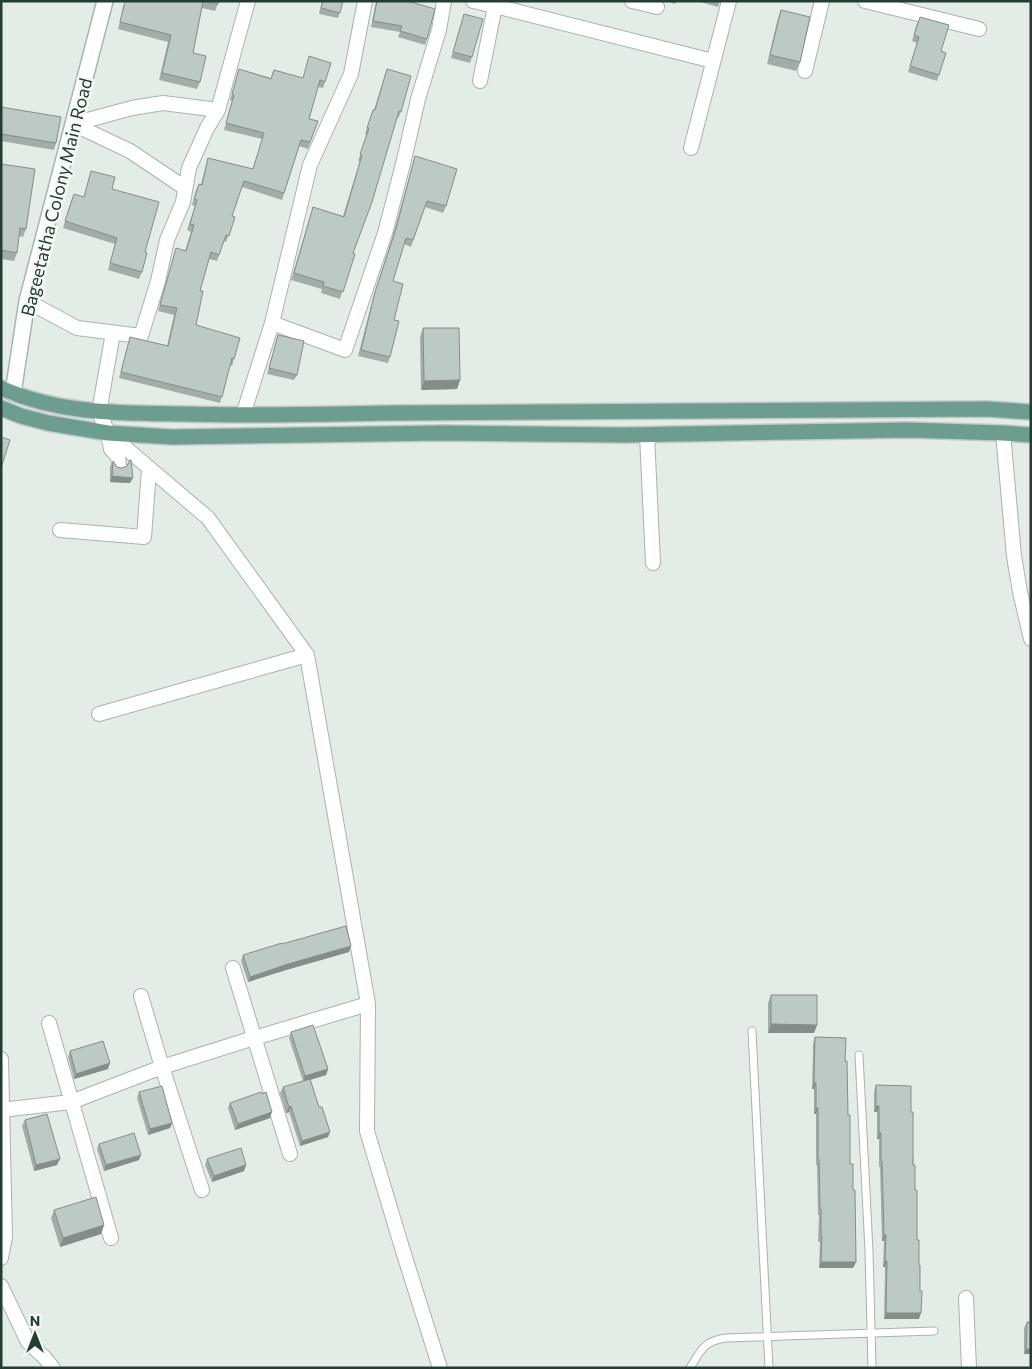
<svg xmlns="http://www.w3.org/2000/svg" width="1032" height="1369" viewBox="0 0 1032 1369" font-family="Commissioner,sans-serif">
	<rect width="100%" height="100%" fill="#e4ece8"/>
	<g fill="none" stroke-linecap="round" stroke-linejoin="round">
		<g stroke="#a7b4ae" stroke-width="9">
			<path id="lane" d="M752,1031l17,337
				M859,1055l10,196 3,117
				M690,1368c11,-18 14,-27 36,-30l208,-7"/>
		</g>
		<g stroke="#a7b4ae" stroke-width="16">
			<path id="street" d="M473,1l22,5 218,55
				M632,1l25,6
				M865,1l114,28
				M805,71l17,-70
				M480,81l15,-75
				M218,110l30,-109
				M73,124l57,27 55,37
				M691,148l38,-147
				M27,301l50,27 64,8 17,-55 9,-41 16,-38 6,-34 18,-40 11,-18 -55,-7 -31,5 -59,16
				M272,323l73,27 40,-117 19,-73 14,-61 21,-69 5,-29
				M113,333l-14,79 9,21 100,85 99,137 61,349 -1,127 36,120 37,117
				M243,415l29,-92 38,-158 41,-91 14,-73
				M108,433l3,16 7,8 1,8
				M1003,433l11,123 6,36 11,47
				M647,435l6,128
				M60,530l84,7 5,-68
				M99,714l208,-59
				M233,968l57,186
				M141,996l21,71 40,123
				M49,1023l62,215
				M1,1110l70,-8 91,-35 92,-29 114,-34
				M1,1258l4,-21 -4,-178
				M1,1286l27,56 17,16 8,10
				M966,1298l3,70"/>
		</g>
		<g stroke="#a3b6af" stroke-width="18">
			<path id="secondary" d="M13,393l14,-92 78,-300"/>
		</g>
		<g stroke="#c2c8c6" stroke-width="18">
			<path id="primary" d="M1,388c58,26 119,25 181,26 71,2 142,0 213,-1 198,-2 395,-3 592,-4l44,3
				M1,408l20,8 27,7 60,10 64,4 272,-4 181,2 282,-5 96,3 28,2"/>
		</g>
		<use href="#lane" stroke="#fff" stroke-width="7"/>
		<use href="#street" stroke="#fff" stroke-width="14"/>
		<use href="#secondary" stroke="#fff" stroke-width="15"/>
		<use href="#primary" stroke="#6d9d8e" stroke-width="15"/>
	</g>
	<path fill="#a2ada9" d="M125,1h94l-4,10 -13,-3 -9,45 7,29 -3,7 -38,-9 9,-38 -50,-13z
		M322,1h21l-5,17 -19,-4z
		M376,1h32l19,38 -2,6 -27,-8 2,-5 -29,-5z
		M666,1h11l-2,3z
		M697,1h23l-2,6z
		M781,10l19,52 -4,9 -29,-7 11,-46z
		M464,14l8,43 -2,6 -19,-5z
		M917,23l24,28 5,2 -9,28 -29,-9 9,-29 -5,-2z
		M331,63l-8,25 -5,-1 -9,32 9,2 -10,28 -9,-3 -17,54 -40,-13 -10,29 3,1 -9,25 -2,-1 -7,20 -8,-2 -9,32 -4,34 38,34 -2,7 -2,-1 -10,38 -101,-25 11,-41 37,9 7,-31 -16,-4 18,-63 9,3 6,-19 -4,-2 8,-24 -3,-1 4,-15 5,-6 7,-26 45,11 9,-30 -38,-9 8,-29 -2,-1 9,-31 32,9 3,-8 28,8z
		M387,69l14,43 -3,6h-1l-44,135 -13,46 -19,-6 1,-4 -31,-9 22,-73 30,9 17,-55h-2l9,-26 -2,-1 8,-24h1z
		M1,107l55,36 -2,7 -53,-9z
		M415,156l31,50 -3,7 -18,-6 -14,40 -7,-3 -11,37 1,39 -4,37 -2,6 -30,-7 15,-58 20,-63z
		M1,164l25,65 -3,8 -4,-1 -2,17 -3,8 -13,-2z
		M91,171l21,18 33,63 -3,20 -3,7 -31,-9 7,-26 -52,-16 8,-27 13,-4z
		M423,328l37,52 -3,9 -36,1 -1,-53z
		M278,335l19,40 -3,5 -27,-6z
		M113,461l4,6 13,16 -20,-1v-15z
		M282,944l67,8 -63,18 -38,12 -7,-21 2,-6z
		M771,995l46,30 -3,8h-46v-30z
		M291,1032l37,37 -2,6 -16,5 18,57 -28,9 -11,-34 -3,1 -6,-20 3,-6 20,-6 -14,-43z
		M815,1037l30,24 5,103 3,26 3,72 -3,6h-34l1,-26h-2l1,-27h-1l-1,-50h-1v-51h-2v-25h-2l1,-46z
		M70,1051l38,18 -34,10 -6,-22z
		M876,1085l35,27 6,128 2,79h-35l1,-52h-2l1,-26h-2l-2,-74h-1v-28h-2v-27h-3v-21z
		M139,1092l33,31 -2,5 -22,7 -11,-37z
		M230,1103l40,15 -35,12 -7,-22z
		M25,1120l32,45 -23,6 -12,-45z
		M99,1144l40,16 -35,11 -7,-22z
		M207,1159l39,6 -2,6 -32,11 -7,-17z
		M54,1210l50,15 -3,9 -41,13 -9,-29z
		M1027,1322l4,32h-7v-26z"/>
	<path fill="#848d89" d="M460,380l-3,9 -36,1 3,-9z
		M112,476l21,2 -3,5 -20,-1z
		M351,946l-2,6 -63,18 -38,12 2,-5 38,-13z
		M771,1024l46,1 -3,8h-46z
		M110,1063l-2,6 -34,10 2,-5z
		M328,1069l-2,6 -23,7 2,-6z
		M814,1083h2l-2,6h-2z
		M291,1106l-2,6 -3,1 3,-6z
		M876,1106h3l-2,6h-3z
		M816,1108h2l-2,6h-2z
		M272,1112l-2,6 -35,12 3,-6z
		M172,1123l-2,5 -22,7 2,-6z
		M330,1132l-2,5 -28,9 2,-5z
		M879,1133h2l-2,6h-2z
		M141,1155l-2,5 -35,11 2,-6z
		M60,1159l-3,6 -23,6 2,-6z
		M246,1165l-2,6 -32,11 2,-6z
		M104,1225l-3,9 -41,13 3,-9z
		M884,1235h2l-2,6h-2z
		M885,1261h2l-2,6h-2z
		M821,1262h35l-3,6h-34z
		M886,1313h35l-2,6h-35z
		M1026,1349h5v5h-7z"/>
	<path fill="#bcc9c4" stroke="#848d89" d="M125,1h78l-10,52 13,3 -6,26 -38,-9 9,-38 -51,-13z
		M208,1h11l-1,3z
		M323,1h20l-3,12 -19,-5z
		M377,1h31l27,8 -8,30 -27,-8 2,-5 -29,-5z
		M781,10l29,7 -10,45 -30,-7z
		M464,14l19,5 -11,38 -19,-5z
		M920,17l29,8 -8,26 5,2 -7,22 -29,-9 9,-29 -5,-2z
		M309,56l22,7 -6,19 -5,-2 -11,39 9,2 -8,21 -9,-2 -17,53 -40,-12 -12,35 3,1 -6,19 -3,-1 -7,20 -8,-3 -11,39h3l-7,34 44,13 -6,21 -2,-1 -10,39 -101,-25 9,-35 38,9 9,-38 -17,-3 16,-57 10,3 8,-26 -4,-1 7,-24 -3,-1 5,-15 3,1 6,-27 45,11 11,-36 -38,-10 8,-28 -2,-1 7,-25 32,10 3,-9 29,8z
		M387,69l24,7 -10,36 -2,-1 -27,91 -19,51 2,1 -12,38 -20,-6 1,-4 -30,-9 19,-66 31,10 18,-62 -2,-1 9,-26h-2l6,-18h2z
		M1,107l60,10 -5,26 -55,-9z
		M415,156l42,13 -11,37 -19,-5 -14,39 -7,-2 -13,43 10,3 -9,36 5,1 -9,36 -29,-7 14,-58 21,-63z
		M1,164l34,5 -9,60 -6,-1 -3,25 -16,-3z
		M91,171l24,6 -3,12 47,13 -14,50 2,1 -5,19 -32,-9 7,-25 -52,-17 9,-27 10,3z
		M423,328h36l1,52 -36,1z
		M278,335l26,6 -7,34 -28,-7z
		M1,437l9,3 -9,28z
		M130,460h1l2,18 -21,-2 1,-15 4,6 5,1 5,-2z
		M346,926l5,20 -63,18 -38,13 -7,-22 39,-12v1z
		M771,995h46v30l-46,-1z
		M313,1025l15,44 -23,7 -14,-44z
		M815,1037l31,1 -1,23h2l1,54h2v49h3v26h2l1,72h-35l1,-26h-1v-27h-1l-1,-50h-1v-51h-2v-25h-2z
		M103,1041l7,22 -34,11 -6,-23z
		M310,1079l9,28h3l8,25 -28,9 -11,-35 -2,1 -6,-20z
		M876,1085l35,1v26h2v53h2v25h2v50h2v25h1v26h2l-1,22h-35l1,-52h-2l1,-26h-2l-2,-74h-1v-28h-2v-27h-3z
		M162,1086l10,37 -22,6 -11,-37z
		M261,1092l1,2 4,-2 6,20 -34,12 -8,-21z
		M47,1114l13,45 -24,6 -11,-45z
		M134,1133l7,22 -35,10 -7,-21z
		M241,1148l5,17 -32,11 -7,-17z
		M96,1197l8,28 -41,13 -9,-28z
		M1027,1322h4v27h-5z"/>
	<g text-anchor="middle" dominant-baseline="central" stroke-width="5" stroke-linejoin="round" paint-order="stroke">
		<g font-size="18" fill="#253c34" stroke="#f4f9f6">
			<text transform="translate(56 197) rotate(-76)">Bageetatha Colony Main Road</text>
		</g>
	</g>
	<rect width="1032" height="1369" fill="none" stroke="#253c34" stroke-width="5"/>
	<g transform="translate(35 1334)" stroke="#f4f9f6" stroke-width="4" paint-order="stroke">
	<path d="M0-4L9 19L0 12L-9 19Z" fill="#253c34"/>
	<text y="-8" font-size="14" font-weight="bold" text-anchor="middle" fill="#253c34">N</text>
	</g>
</svg>
